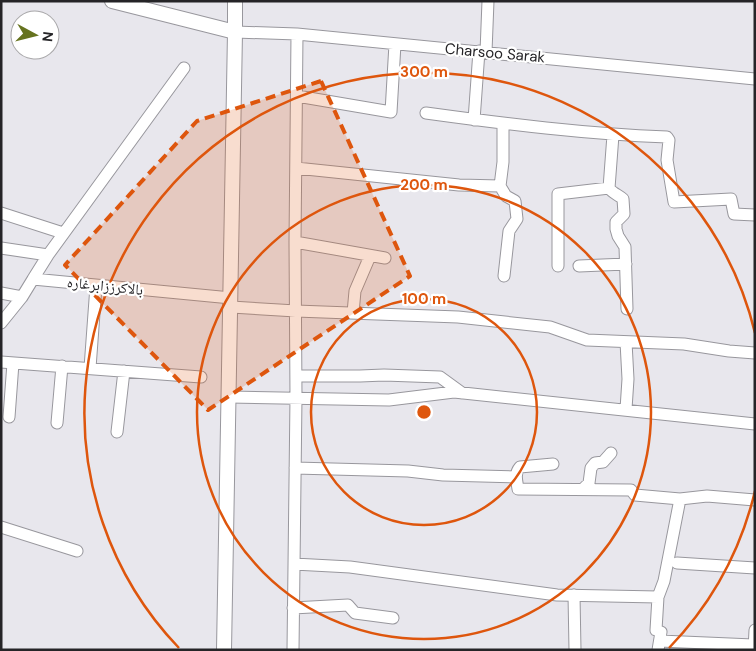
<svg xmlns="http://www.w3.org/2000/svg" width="756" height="651" font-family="'DM Sans','Noto Naskh Arabic',sans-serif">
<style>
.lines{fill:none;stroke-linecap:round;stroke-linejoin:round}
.minor-casing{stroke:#98979d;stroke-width:13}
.major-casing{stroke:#98979d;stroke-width:16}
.minor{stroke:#fff;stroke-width:11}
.major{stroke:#fff;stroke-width:14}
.marked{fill:#de560d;fill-opacity:0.2;stroke:#de560d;stroke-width:4;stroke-dasharray:10 6;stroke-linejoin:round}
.ring{fill:none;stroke:#de560d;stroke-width:2.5}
.labels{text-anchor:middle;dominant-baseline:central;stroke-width:4.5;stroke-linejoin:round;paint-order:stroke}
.street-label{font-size:15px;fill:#252427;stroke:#fff}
.centre{fill:#de560d;stroke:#fff;stroke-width:2.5}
.ring-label{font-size:15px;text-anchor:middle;font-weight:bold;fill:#de560d;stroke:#fff;stroke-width:4.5;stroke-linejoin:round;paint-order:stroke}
</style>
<rect width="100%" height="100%" fill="#e8e7ed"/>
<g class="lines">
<g class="minor-casing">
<path id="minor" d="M 235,32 L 297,34 L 755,79
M 486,52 L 488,1
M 297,96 L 391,112 L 395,44
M 426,113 C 506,124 586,134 667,137 L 669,140 L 667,160 L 674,202 L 731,199 L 734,214 L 755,215
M 474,120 L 479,51
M 503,123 L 503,162 L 500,186 L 506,196 L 515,201 L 517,219 L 509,231 L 504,276
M 613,135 L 609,188 C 612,193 619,195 623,199 L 624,214 L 616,222 L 616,229 L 618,236 L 625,247 L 627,309
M 296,168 L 459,185 L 500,186
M 1,213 L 63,233
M 295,242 L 385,258
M 1,248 L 48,255
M 558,266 L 558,194 L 609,188
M 579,266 L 626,264
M 33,279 L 48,255 L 184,68
M 1,293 L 22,297
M 231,307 L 296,311 L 458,317 L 550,327 L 587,340 L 684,344 L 729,351 L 755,353
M 353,313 L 355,291 L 370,256
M 1,323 L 22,297 L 33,279 L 231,298
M 626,342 L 628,379 L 626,409
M 1,362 L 201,377
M 90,368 L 96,286
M 296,376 L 360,376 L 384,375 L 440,377 L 462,393
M 229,397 L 389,400 L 454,392 L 755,424
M 9,417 L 13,363
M 57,423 L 62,366
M 117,432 L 124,371
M 553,464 L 520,467 C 514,474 517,481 518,489 L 631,490 L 635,495 L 680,499 L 707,496 L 755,500
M 295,468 L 408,471 L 443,475 L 516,477
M 583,489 L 589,483 L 591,468 L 595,463 L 603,462 L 611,453
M 1,527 L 77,551
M 677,563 L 755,568
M 294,564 L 350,567 L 557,595 L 658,597
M 574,595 L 575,650
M 293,608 L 348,605 L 355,613 L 393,618
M 660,641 L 753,645
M 293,650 L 296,397 L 295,242 L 297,34
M 658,650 L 661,632 L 656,630 L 658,597 L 664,581 L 680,499
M 754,650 L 755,630"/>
</g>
<g class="major-casing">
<path id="major" d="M 112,1 L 235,32 L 235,1
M 224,650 L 235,32"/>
</g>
<use href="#minor" class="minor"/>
<use href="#major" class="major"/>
</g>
<path class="marked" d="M 321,81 L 410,276 L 208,410 L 65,265 L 197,121 Z"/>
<g class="ring">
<circle cx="424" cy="412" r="113"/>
<circle cx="424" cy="412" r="227"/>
<path d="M755 491A340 340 0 0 1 669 648M179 648A340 340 0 1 1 755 333"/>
</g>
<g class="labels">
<g class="street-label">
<text transform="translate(495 53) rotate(5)">Charsoo Sarak</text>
<text transform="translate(105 286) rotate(6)">بالاکرززابرغاره</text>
</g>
</g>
<circle cx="424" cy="412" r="8" class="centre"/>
<g class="ring-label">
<text x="424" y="77">300 m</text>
<text x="424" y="190">200 m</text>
<text x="424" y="304">100 m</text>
</g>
<rect width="756" height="651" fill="none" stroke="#252427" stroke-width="5"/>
<g transform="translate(35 35) rotate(97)"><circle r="24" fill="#ffffff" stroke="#a8a7a9"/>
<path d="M0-4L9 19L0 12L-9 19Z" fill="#66731f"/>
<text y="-8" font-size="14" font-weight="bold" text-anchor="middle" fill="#252427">N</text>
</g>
</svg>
